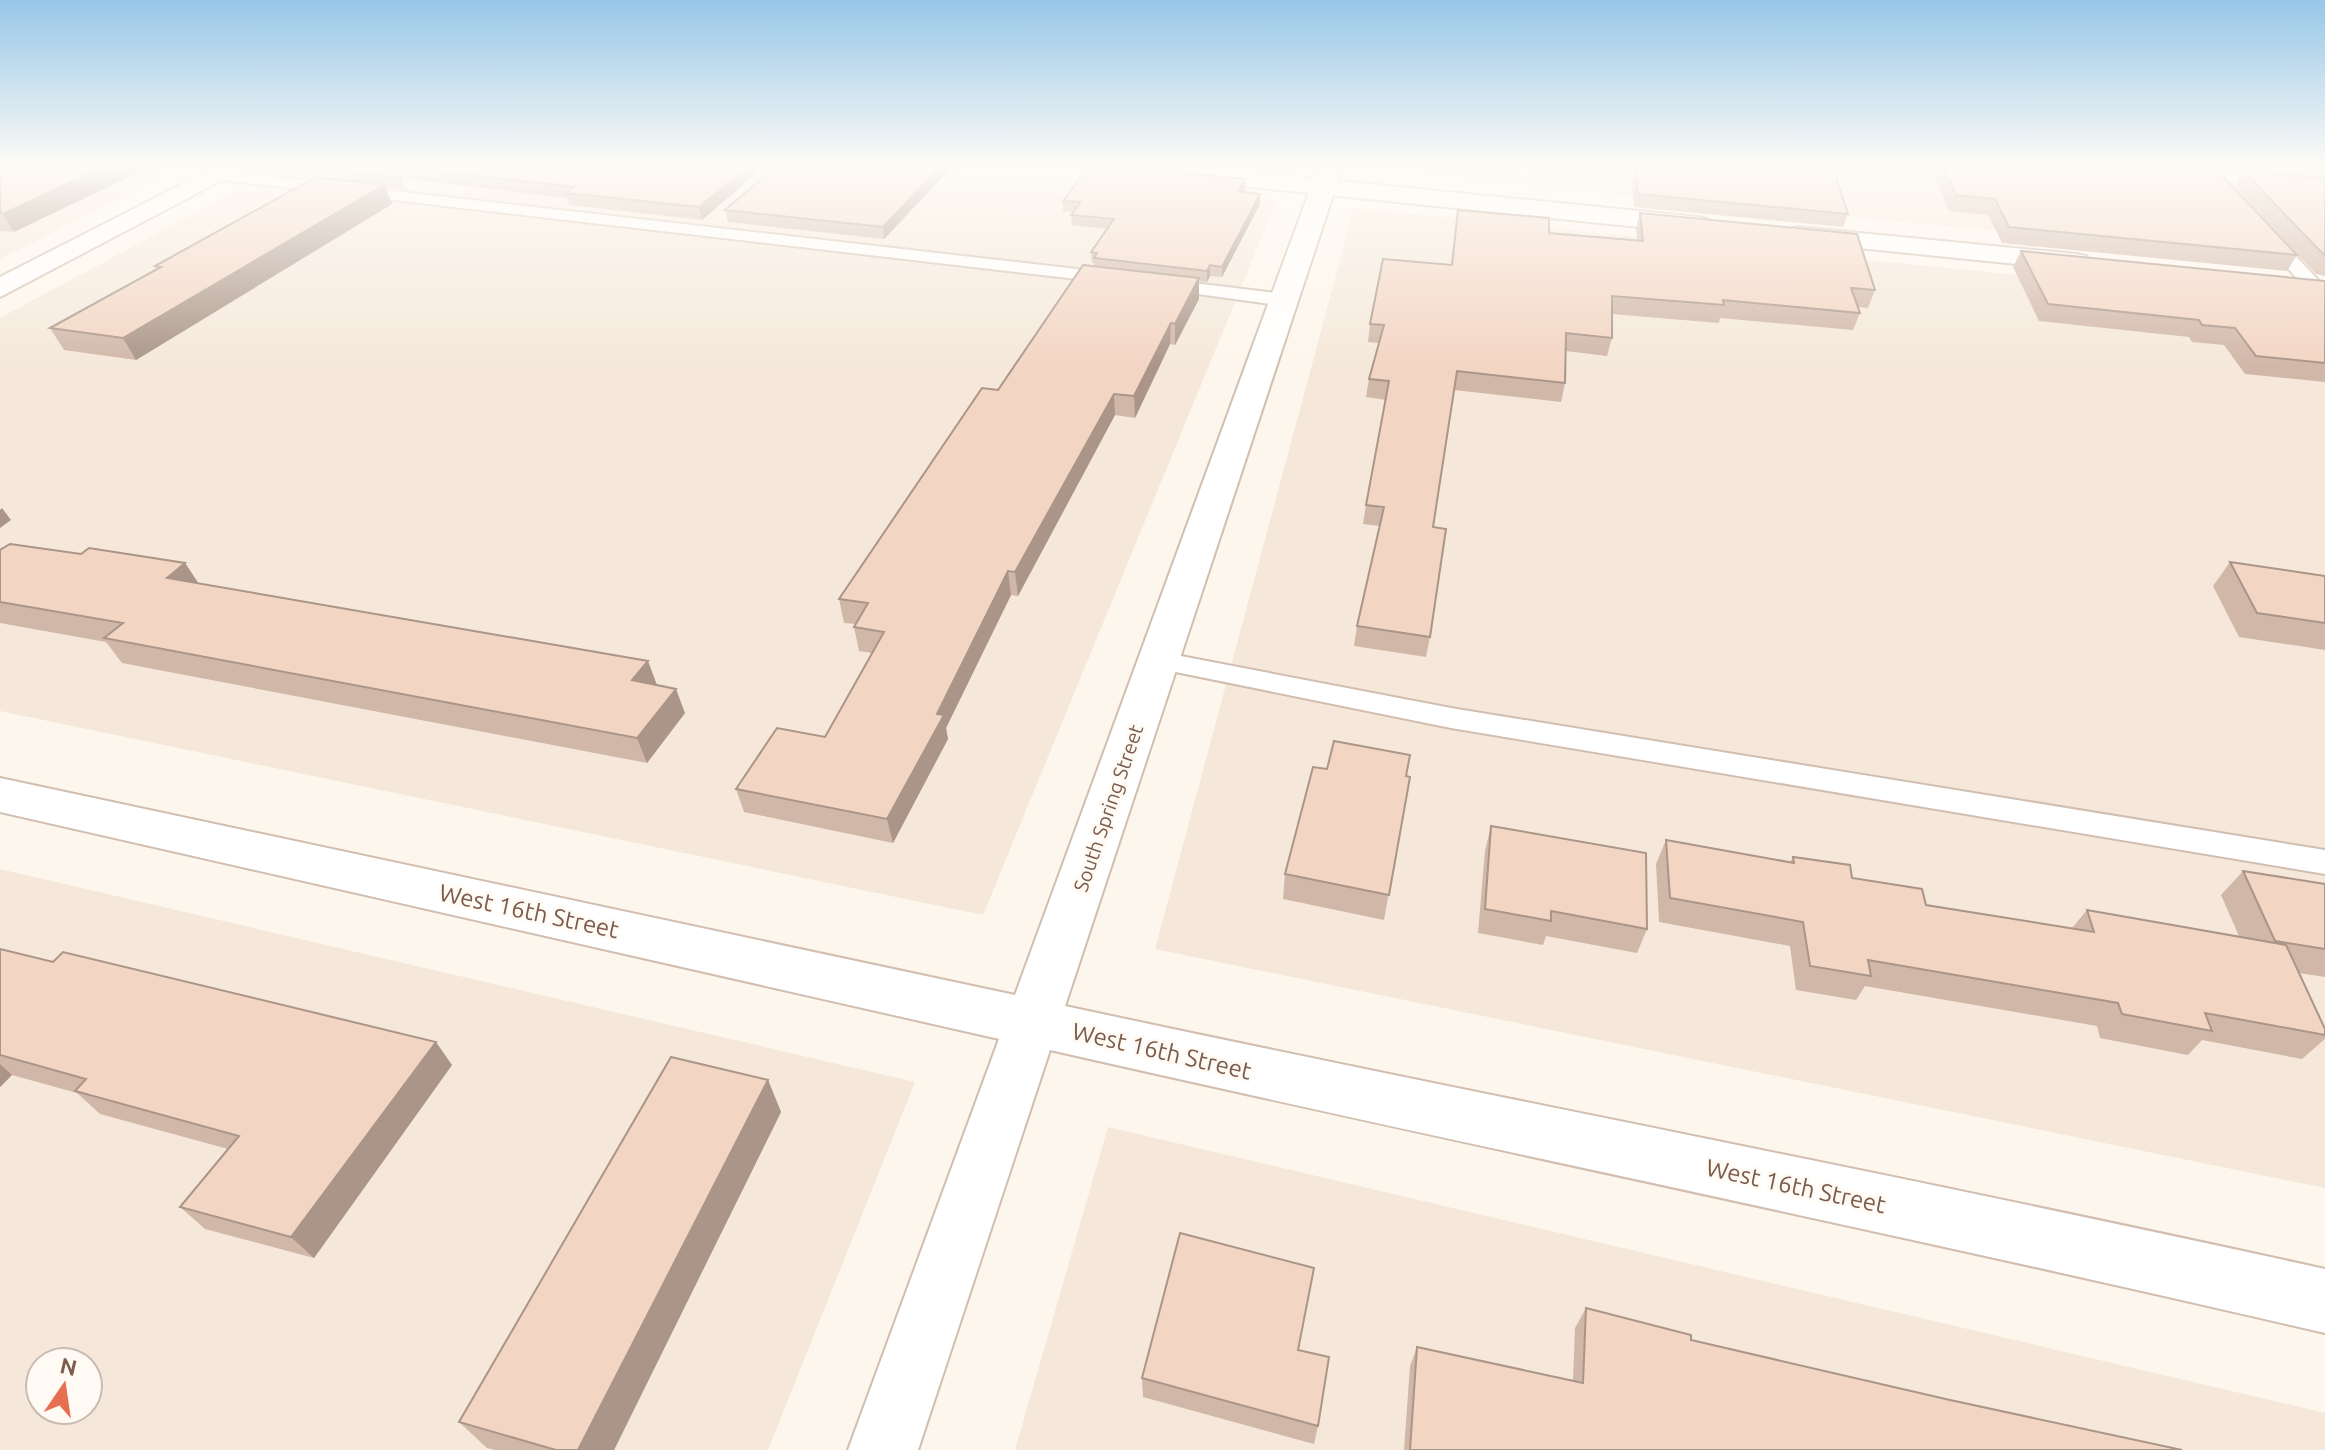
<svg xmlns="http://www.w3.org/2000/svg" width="2325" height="1450" font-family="Ubuntu,sans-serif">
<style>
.residential{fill:#f5e8da;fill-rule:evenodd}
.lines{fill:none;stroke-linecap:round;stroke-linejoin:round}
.service-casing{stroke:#d1beb0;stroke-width:4}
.minor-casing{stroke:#d1beb0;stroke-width:4}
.tertiary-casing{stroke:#d1beb0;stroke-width:4}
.service{fill:#fff;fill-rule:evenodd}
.minor{fill:#fff;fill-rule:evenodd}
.tertiary{fill:#fff;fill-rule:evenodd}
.wall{fill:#d1b7a8}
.shaded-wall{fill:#aa9588}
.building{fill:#f3d5c3;stroke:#aa9588;stroke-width:2}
.labels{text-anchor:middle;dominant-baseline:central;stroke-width:6;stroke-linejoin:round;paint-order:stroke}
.street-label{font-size:20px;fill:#7a5c4d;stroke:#fffaf3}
.near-street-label{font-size:24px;fill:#7a5c4d;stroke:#fffaf3}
</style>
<rect width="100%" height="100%" fill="#fdf6ec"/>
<path class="residential" d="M 0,165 L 188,165 L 0,259 Z
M 284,165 L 927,165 L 1277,200 L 983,915 L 0,711 L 0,318 Z
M 1369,165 L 2325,165 L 2325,262 L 1367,171 Z
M 1354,208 L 2325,306 L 2325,1188 L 1155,949 Z
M 0,869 L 915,1082 L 768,1450 L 0,1450 ZM 40,1362 L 88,1362 L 88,1410 L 40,1410 Z
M 1108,1127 L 2325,1413 L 2325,1450 L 1015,1450 Z"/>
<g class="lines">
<g class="service-casing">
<path id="service" d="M 2186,170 L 2325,182 L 2325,192 L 2180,178 L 2178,175 Z
M 218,171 L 1112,273 L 1121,278 L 1112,283 L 212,179 L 212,173 Z
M 2268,232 L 2274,233 L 2320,282 L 2320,290 L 2308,290 L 2262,241 L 2259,237 Z
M 1161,279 L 1285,294 L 1294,300 L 1285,306 L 1155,288 L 1152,284 Z
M 1160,652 L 1451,708 L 2325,850 L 2325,874 L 1451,728 L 1151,667 L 1147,661 L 1151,655 Z"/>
</g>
<g class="minor-casing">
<path id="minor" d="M 1092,165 L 1180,165 L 1698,217 L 1707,219 L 1711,225 L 1707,231 L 1698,233 L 1104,172 Z
M 1798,227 L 2076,254 L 2086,256 L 2090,262 L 2086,268 L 2076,270 L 1789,241 L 1785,235 L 1789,229 Z"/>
</g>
<g class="tertiary-casing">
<path id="tertiary" d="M 220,165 L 251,165 L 0,297 L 0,277 Z
M 1319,165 L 1343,165 L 1065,1006 C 1484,1096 1906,1176 2325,1269 L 2325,1333 C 1901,1234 1475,1147 1050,1050 L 918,1450 L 848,1450 L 999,1039 L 0,812 L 0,778 L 1015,995 Z"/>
</g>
<use href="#service" class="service"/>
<use href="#minor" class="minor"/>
<use href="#tertiary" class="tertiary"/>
</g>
<path class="wall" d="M 0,165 L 14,232 L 0,231 Z
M 353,165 L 766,165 L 702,220 L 569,205 L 567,198 L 400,178 L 405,190 L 385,187 L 392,204 L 136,360 L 64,350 L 50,328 L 157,270 L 155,266 L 347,180 L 343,171 Z
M 954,165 L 884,239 L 728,222 L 725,210 Z
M 1214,165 L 1258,165 L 1255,169 Z
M 1631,165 L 1832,165 L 1848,214 L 1843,227 L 1634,207 Z
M 1930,165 L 2207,165 L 2202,167 L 2297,255 L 2287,271 L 2002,243 L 1988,215 L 1949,211 Z
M 2211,165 L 2325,165 L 2325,276 L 2316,274 L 2235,187 L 2243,172 L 2218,170 Z
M 1245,189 L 1244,192 L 1260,194 L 1260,204 L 1222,277 L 1210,276 L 1207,282 L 1199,281 L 1199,299 L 1175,345 L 1170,344 L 1135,418 L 1115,415 L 1018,596 L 1011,595 L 946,728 L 948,739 L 893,843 L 744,812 L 736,789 L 825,737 L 872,653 L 859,651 L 854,627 L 856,624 L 844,623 L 839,599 L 1094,266 L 1094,263 L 1092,263 L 1091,252 L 1107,229 L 1072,225 L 1071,215 L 1073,212 L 1063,211 L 1063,201 Z
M 1458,210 L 1549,233 L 1637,240 L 1636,229 L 1640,213 L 1875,290 L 1868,308 L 1858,307 L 1860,313 L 1853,330 L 1720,318 L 1719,323 L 1612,314 L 1612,338 L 1607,356 L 1566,351 L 1565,383 L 1561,402 L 1454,390 L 1433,527 L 1430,637 L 1426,657 L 1354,646 L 1357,626 L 1380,526 L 1363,524 L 1366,505 L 1386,400 L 1366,397 L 1369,379 L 1379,343 L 1368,342 L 1370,324 L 1451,265 Z
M 2021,251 L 2325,281 L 2325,382 L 2245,374 L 2224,345 L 2192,342 L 2189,337 L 2039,321 L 2013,267 Z
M 0,550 L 81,554 L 185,563 L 198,583 L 657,685 L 685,713 L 647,763 L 122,663 L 106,642 L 0,623 Z
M 2230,562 L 2325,576 L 2325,650 L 2239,637 L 2213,586 Z
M 1327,769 L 1410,777 L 1384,920 L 1283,899 L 1285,874 Z
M 1491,826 L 1647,929 L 1637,953 L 1546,936 L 1543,945 L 1478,933 L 1485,851 Z
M 1666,840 L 1790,862 L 1793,857 L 1926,905 L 2072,928 L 2087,910 L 2239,936 L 2221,895 L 2243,871 L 2325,884 L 2325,977 L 2299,973 L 2325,1029 L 2325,1039 L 2302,1059 L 2202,1040 L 2188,1055 L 2100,1038 L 2097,1026 L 1865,986 L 1856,1000 L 1796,990 L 1790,946 L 1659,922 L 1656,864 Z
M 0,949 L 452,1065 L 314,1258 L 205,1229 L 180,1207 L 228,1149 L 100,1114 L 77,1093 L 12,1075 L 0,1087 Z
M 768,1080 L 781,1112 L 614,1450 L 495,1450 L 487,1448 L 459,1422 Z
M 1586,1308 L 1691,1340 L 1950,1400 L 2182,1450 L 1404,1450 L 1410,1366 L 1417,1347 L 1573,1380 L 1575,1328 Z
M 1298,1350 L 1318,1426 L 1314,1444 L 1143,1397 L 1142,1378 Z"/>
<path class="shaded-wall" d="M 107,165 L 154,165 L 14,232 L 3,214 Z
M 750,165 L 766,165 L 702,220 L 699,207 Z
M 942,165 L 954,165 L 884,239 L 883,227 Z
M 1245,179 L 1245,189 L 1238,202 L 1239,191 Z
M 384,185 L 392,204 L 136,360 L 123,338 Z
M 1260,194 L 1260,204 L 1222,277 L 1222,267 Z
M 1210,265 L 1210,276 L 1207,282 L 1207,271 Z
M 1199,278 L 1199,299 L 1175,345 L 1175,324 Z
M 1171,323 L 1170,344 L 1135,418 L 1134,396 Z
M 1114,394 L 1115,415 L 1018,596 L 1015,572 Z
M 2,508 L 11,520 L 0,528 L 0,510 Z
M 185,563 L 201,587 L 167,578 Z
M 1008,571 L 1011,595 L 946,728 L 948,739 L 893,843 L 887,819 L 937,714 Z
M 648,661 L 657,685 L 632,680 Z
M 676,689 L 685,713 L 647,763 L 637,738 Z
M 436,1042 L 452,1065 L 314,1258 L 291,1237 Z
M 0,1064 L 12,1075 L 0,1087 Z
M 768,1080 L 781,1112 L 614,1450 L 578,1450 Z"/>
<path class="building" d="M 0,165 L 107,165 L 3,214 L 0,213 Z
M 353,165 L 750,165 L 699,207 L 566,193 L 574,187 L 393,166 L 400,178 L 343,171 Z
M 778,165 L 942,165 L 883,227 L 725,210 Z
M 1090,165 L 1106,165 L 1245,179 L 1239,191 L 1260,194 L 1222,267 L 1210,265 L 1207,271 L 1094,258 L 1097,253 L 1091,252 L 1114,219 L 1071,215 L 1081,202 L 1063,201 Z
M 1635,165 L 1832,165 L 1848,214 L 1638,194 Z
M 1943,165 L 2176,165 L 2215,168 L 2297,255 L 2009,227 L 1995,199 L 1956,195 Z
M 2243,171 L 2325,179 L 2325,256 Z
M 316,177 L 384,185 L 123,338 L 50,328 L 161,267 L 155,266 Z
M 1458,210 L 1549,218 L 1549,233 L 1643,241 L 1640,213 L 1857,234 L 1875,290 L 1851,288 L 1860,313 L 1723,300 L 1724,305 L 1612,296 L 1612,338 L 1566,333 L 1565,383 L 1457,371 L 1433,527 L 1446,529 L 1430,637 L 1357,626 L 1384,507 L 1366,505 L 1389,381 L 1369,379 L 1384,325 L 1370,324 L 1383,259 L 1452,265 Z
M 2021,251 L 2325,281 L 2325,363 L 2256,356 L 2235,328 L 2202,325 L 2199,320 L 2048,304 Z
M 1083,265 L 1199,278 L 1175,324 L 1171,323 L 1134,396 L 1114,394 L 1015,572 L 1008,571 L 937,714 L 944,715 L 887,819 L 736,789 L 777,728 L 825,737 L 884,632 L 854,627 L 868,603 L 839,599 L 982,388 L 998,390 Z
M 10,544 L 81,554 L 89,548 L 185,563 L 167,578 L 648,661 L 632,680 L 676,689 L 637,738 L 104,638 L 123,623 L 0,602 L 0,550 Z
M 2230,562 L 2325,576 L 2325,623 L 2257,613 Z
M 1334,741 L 1410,755 L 1406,776 L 1410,777 L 1389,895 L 1285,874 L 1313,767 L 1327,769 Z
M 1491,826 L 1646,853 L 1647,929 L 1551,911 L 1551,921 L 1485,909 Z
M 1666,840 L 1794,863 L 1793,857 L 1850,865 L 1852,878 L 1922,889 L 1926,905 L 2094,932 L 2087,910 L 2286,945 L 2325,1029 L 2325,1035 L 2205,1013 L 2212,1031 L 2122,1014 L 2118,1003 L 1868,960 L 1871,976 L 1810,966 L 1803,922 L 1670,898 Z
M 2243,871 L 2325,884 L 2325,949 L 2275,941 Z
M 0,949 L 53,962 L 63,952 L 436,1042 L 291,1237 L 180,1207 L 239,1136 L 75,1091 L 86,1079 L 0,1055 Z
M 671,1057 L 768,1080 L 578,1450 L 556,1450 L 459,1422 Z
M 1180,1233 L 1314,1268 L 1298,1350 L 1329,1357 L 1318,1426 L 1142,1378 Z
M 1586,1308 L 1691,1335 L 1691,1340 L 1950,1400 L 2182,1450 L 1410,1450 L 1417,1347 L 1583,1383 Z"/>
<linearGradient id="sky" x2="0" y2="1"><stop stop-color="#97c7e8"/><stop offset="0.45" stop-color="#fefbf6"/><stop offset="1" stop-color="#fefbf6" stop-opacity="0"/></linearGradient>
<rect width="2325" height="368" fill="url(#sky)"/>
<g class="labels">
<g class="street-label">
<text transform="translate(1108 808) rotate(-71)">South Spring Street</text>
</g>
<g class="near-street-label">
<text transform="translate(529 911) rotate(12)">West 16th Street</text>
<text transform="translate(1162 1051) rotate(13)">West 16th Street</text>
<text transform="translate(1796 1186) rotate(12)">West 16th Street</text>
</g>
</g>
<g transform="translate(64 1386) rotate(13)"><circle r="38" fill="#fffaf3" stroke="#cabbb1" stroke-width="2"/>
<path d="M0-6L14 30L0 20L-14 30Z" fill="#e76f51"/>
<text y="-12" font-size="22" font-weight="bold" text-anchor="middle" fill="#7a5c4d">N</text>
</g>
</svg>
